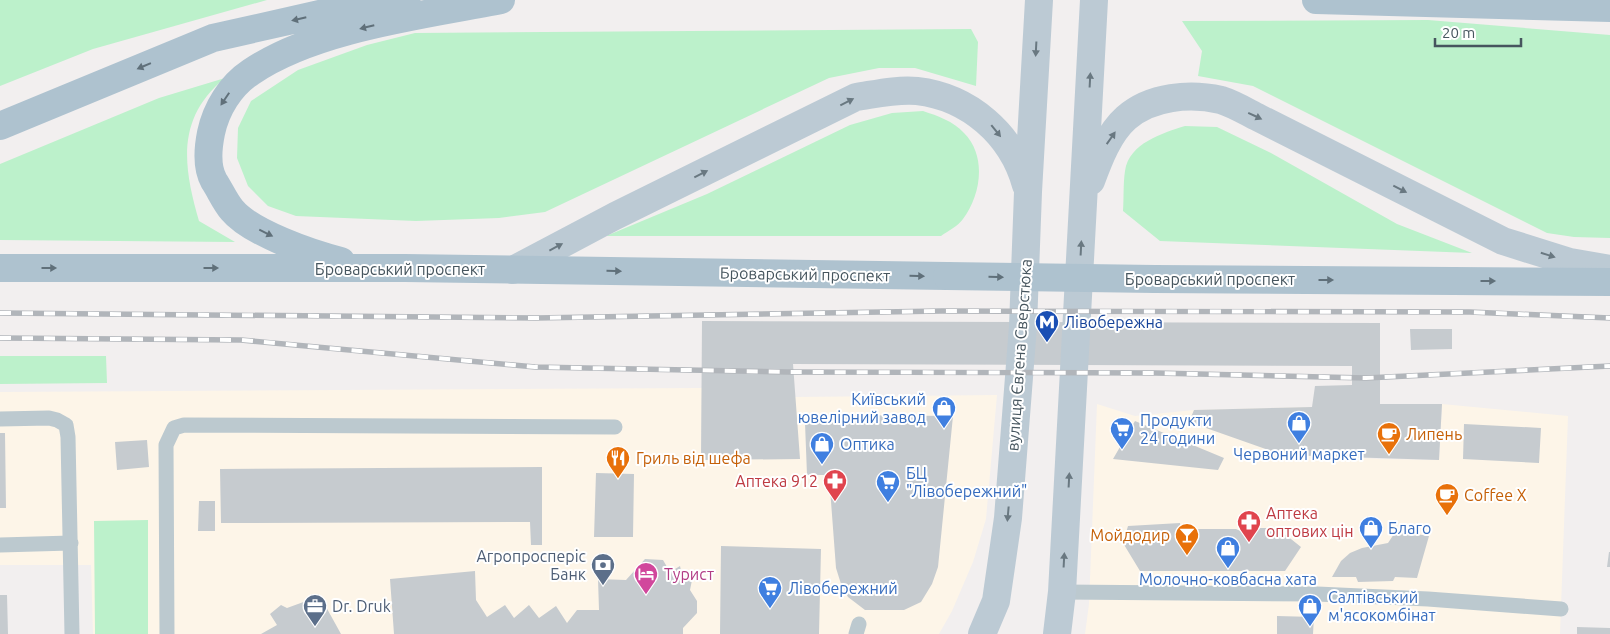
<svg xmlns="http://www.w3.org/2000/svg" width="1610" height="634" font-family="Ubuntu,sans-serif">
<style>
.commercial{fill:#fdf5e8}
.green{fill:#bcf1cb}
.building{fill:#c6cbcf}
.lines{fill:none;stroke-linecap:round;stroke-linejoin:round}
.lane{stroke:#bcc9cf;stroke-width:15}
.secondary{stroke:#bccad4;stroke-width:28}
.primary{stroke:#aec2cf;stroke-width:28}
.rail-casing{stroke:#b1b5ba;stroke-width:5.5}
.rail{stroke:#fff;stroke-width:4;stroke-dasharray:11;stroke-linecap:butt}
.primary-bridge{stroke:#aec2cf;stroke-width:28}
.oneway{fill:#60707a}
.oneway2{fill:#697881}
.labels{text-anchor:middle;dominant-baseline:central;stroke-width:4;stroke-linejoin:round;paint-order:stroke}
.street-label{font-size:16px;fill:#46555e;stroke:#fff}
.transit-label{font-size:16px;fill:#164399;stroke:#fff;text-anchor:start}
.shop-label{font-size:16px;fill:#366cbe;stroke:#fff;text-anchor:start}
.food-label{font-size:16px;fill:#c56008;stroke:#fff;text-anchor:start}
.health-label{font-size:16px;fill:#be3a42;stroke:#fff;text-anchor:end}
.service-label{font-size:16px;fill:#4e5e75;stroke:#fff;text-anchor:end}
.hotel-label{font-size:16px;fill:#b23c85;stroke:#fff;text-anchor:start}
</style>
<rect width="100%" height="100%" fill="#f2efef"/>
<path class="commercial" d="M 702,388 L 701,459 L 795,397 L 997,395 L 986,519 L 973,562 L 952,611 L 939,634 L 93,634 L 91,565 L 0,565 L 0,392 Z
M 1097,404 L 1135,416 L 1194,410 L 1312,407 L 1306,455 L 1381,459 L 1439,460 L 1442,404 L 1568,416 L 1560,634 L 1085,634 L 1089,604 Z"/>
<path class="green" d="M 0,0 L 267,0 L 93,49 L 0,86 Z
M 1428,20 L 1610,35 L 1610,238 L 1574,237 L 1547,233 L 1253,86 L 1198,76 L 1202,51 L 1182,21 Z
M 971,29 L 978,42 L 976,86 L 915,68 L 879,68 L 829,78 L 545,212 L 499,218 L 416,221 L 296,216 L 268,206 L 248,186 L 237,158 L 238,128 L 251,101 L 298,70 L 367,45 L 415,33 Z
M 225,78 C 176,118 183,166 199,221 L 235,242 L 0,240 L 0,164 L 159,98 Z
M 923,111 C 938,116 953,121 964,133 C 987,156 981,195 963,219 C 958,226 948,231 941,236 L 606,236 L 707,194 L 850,125 L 892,113 Z
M 1185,126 L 1217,127 L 1271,153 L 1397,224 L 1472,253 L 1160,241 L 1123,211 C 1124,198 1123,184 1125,171 C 1129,143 1163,133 1185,126 Z
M 0,356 L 106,356 L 107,383 L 0,384 Z
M 148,520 L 148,634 L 95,634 L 94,521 Z"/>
<path class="building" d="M 702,321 L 1380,323 L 1380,404 L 1442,404 L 1439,460 L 1283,455 L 1189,422 L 1194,410 L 1312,407 L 1315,386 L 1352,385 L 1352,366 L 793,364 L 800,459 L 701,460 Z
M 1410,329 L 1452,329 L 1452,349 L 1411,350 Z
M 835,415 L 953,416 L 938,567 L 932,584 L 921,602 L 904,610 L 865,610 L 848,597 L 841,584 L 836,568 L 829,475 L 807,475 L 805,423 L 832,422 Z
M 1135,421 L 1224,458 L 1218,470 L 1113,459 Z
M 1464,424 L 1541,428 L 1539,463 L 1463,459 Z
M 0,433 L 5,433 L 6,508 L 0,508 Z
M 147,440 L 149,467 L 117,470 L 115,442 Z
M 542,467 L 542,545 L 531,545 L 530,522 L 221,523 L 220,469 Z
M 596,473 L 634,474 L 633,537 L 594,537 Z
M 199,501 L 215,501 L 215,531 L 198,531 Z
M 1180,523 L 1182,533 L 1199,529 L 1236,529 L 1252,536 L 1256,528 L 1269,528 L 1286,535 L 1301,547 L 1285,571 L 1140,571 L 1123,543 L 1128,526 Z
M 1396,531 L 1429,536 L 1417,578 L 1395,577 L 1393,581 L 1358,582 L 1356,577 L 1332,577 L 1341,561 L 1350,553 L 1362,548 L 1388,543 Z
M 721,546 L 821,549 L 819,634 L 720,634 Z
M 1609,552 L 1610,552 L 1610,567 L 1607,567 Z
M 645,559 L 663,560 L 670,572 L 680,566 L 682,575 L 692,580 L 690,590 L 697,601 L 697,613 L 683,628 L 683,634 L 394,634 L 390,579 L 475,571 L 476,600 L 487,617 L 505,605 L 514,618 L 529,605 L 539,618 L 556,606 L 567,623 L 577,610 L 599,610 L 598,579 L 626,580 Z
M 0,595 L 7,595 L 8,634 L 0,634 Z
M 320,596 L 341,634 L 261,634 L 277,625 L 270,614 L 281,605 L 287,608 Z
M 1277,616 L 1314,617 L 1313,634 L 1277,634 Z
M 1577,627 L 1610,628 L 1610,634 L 1577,634 Z"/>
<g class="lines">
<path class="lane" d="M 0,419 L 49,418 L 57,420 L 66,425 L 68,437 L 72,634
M 0,545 L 71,543
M 1062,592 L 1317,594 L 1428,599 L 1561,609
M 167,634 L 166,445 L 174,428 L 184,425 L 615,427
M 856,634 L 859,624"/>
<path class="secondary" d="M 1091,181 C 1099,159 1109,133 1126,118 C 1151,96 1190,93 1221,100 C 1234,104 1247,112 1259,118 L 1503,241 L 1570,262 L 1610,269
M 513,270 L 615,216 L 856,97 C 876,94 897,89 917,91 C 969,97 1012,134 1026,185
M 982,634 L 996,601 L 1008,518 L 1023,326 L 1028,192 L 1039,0
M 1057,634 L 1062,592 L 1094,0"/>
<path class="primary" d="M 1316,0 L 1610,8
M 0,126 L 213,38 L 346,8 L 407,4
M 341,261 C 312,254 251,233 232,210 C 225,202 220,190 214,181 C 206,167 208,148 211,133 C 216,109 230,86 251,72 C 315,28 425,15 501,0
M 0,268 L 405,268 L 947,276
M 1155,279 L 1610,282"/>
<g class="rail-casing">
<path id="rail" d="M 0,313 L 536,318 L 942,311 L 1470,312 L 1610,318
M 0,338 L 241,340 L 535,367 L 788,372 L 1156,373 L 1366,378 L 1610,366"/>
</g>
<use href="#rail" class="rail"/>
<path class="primary-bridge" d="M 947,276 L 1155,279"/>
</g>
<defs><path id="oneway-solid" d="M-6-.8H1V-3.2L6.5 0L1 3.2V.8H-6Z" transform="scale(1.25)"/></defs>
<g class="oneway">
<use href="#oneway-solid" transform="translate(299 19) rotate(167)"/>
<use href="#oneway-solid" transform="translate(367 27) rotate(166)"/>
<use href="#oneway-solid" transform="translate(144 66) rotate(157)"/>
<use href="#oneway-solid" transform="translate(225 99) rotate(124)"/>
<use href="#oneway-solid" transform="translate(266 233) rotate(26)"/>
<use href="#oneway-solid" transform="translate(49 268)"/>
<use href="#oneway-solid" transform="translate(211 268)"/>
<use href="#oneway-solid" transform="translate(614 271) rotate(1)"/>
<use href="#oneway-solid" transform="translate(917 276) rotate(1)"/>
<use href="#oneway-solid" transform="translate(996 277) rotate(1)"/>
<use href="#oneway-solid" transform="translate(1326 280)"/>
<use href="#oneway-solid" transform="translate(1488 281)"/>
</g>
<g class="oneway2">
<use href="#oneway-solid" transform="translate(1036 49) rotate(93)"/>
<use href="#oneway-solid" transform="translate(1090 80) rotate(-87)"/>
<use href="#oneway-solid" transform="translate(847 102) rotate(-27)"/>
<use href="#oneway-solid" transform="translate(1255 116) rotate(25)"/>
<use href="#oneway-solid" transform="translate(996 131) rotate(51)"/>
<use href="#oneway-solid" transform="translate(1111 138) rotate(-55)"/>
<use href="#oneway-solid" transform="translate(701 174) rotate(-27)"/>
<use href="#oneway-solid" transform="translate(1400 189) rotate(27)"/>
<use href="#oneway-solid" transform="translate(556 247) rotate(-28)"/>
<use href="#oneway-solid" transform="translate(1081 248) rotate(-87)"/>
<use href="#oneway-solid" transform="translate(1548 255) rotate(17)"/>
<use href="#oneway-solid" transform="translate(1069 480) rotate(-87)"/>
<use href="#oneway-solid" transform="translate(1008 514) rotate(95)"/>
<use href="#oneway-solid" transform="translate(1064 560) rotate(-87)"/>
</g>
<defs>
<g id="metro-pin" transform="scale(1.25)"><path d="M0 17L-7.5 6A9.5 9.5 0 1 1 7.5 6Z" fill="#1a4fb4" stroke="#fff"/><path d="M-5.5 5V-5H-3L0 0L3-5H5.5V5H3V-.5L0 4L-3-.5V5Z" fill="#fff"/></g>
<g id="shop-pin" transform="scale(1.25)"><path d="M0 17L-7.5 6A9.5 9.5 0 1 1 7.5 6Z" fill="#3f7fe0" stroke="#fff"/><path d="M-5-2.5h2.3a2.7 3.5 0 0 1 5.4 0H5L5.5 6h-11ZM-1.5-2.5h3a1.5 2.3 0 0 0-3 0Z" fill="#fff"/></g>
<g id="supermarket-pin" transform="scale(1.25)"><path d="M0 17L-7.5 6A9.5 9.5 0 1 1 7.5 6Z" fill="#3f7fe0" stroke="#fff"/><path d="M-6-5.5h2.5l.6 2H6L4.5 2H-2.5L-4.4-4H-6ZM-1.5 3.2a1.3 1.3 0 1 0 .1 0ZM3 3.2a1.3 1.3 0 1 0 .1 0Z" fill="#fff"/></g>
<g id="cafe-pin" transform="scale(1.25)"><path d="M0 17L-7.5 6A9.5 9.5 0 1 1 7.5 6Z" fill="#e8710a" stroke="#fff"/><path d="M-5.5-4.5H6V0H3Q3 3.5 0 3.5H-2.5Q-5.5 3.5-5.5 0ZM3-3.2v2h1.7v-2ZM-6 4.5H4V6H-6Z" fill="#fff"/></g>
<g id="restaurant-pin" transform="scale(1.25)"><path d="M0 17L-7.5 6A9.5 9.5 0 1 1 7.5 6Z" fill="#e8710a" stroke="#fff"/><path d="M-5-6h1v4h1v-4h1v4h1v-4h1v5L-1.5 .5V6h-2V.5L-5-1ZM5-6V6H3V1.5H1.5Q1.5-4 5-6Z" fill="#fff"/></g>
<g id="pharmacy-pin" transform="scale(1.25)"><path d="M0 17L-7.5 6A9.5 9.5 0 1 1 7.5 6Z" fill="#e0444e" stroke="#fff"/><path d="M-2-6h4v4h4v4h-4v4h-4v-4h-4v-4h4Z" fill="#fff"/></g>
<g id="bar-pin" transform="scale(1.25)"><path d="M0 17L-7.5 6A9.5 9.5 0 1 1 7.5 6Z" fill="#e8710a" stroke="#fff"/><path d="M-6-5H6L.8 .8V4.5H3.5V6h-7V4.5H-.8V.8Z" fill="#fff"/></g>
<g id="bank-pin" transform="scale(1.25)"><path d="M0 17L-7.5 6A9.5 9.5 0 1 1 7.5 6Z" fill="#5c6f8a" stroke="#fff"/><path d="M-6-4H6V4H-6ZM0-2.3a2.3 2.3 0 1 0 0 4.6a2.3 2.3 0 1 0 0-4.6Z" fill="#fff"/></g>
<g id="hotel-pin" transform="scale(1.25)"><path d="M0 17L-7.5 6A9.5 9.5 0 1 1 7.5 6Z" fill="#d1479c" stroke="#fff"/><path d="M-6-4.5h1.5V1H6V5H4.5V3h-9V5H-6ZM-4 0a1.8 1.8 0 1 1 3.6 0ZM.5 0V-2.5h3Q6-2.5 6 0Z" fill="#fff"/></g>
<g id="office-pin" transform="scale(1.25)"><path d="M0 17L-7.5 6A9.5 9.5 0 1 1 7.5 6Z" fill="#5c6f8a" stroke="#fff"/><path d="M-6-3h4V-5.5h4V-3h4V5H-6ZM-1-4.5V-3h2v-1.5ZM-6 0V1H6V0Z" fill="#fff"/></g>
</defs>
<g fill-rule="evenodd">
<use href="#metro-pin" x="1047" y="322"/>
<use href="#shop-pin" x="944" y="408"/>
<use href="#shop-pin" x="1299" y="423"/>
<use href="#supermarket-pin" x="1122" y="429"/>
<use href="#cafe-pin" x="1389" y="434"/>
<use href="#shop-pin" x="822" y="444"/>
<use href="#restaurant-pin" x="618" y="458"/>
<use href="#pharmacy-pin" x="835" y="481"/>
<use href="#supermarket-pin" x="888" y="482"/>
<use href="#cafe-pin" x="1447" y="495"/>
<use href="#pharmacy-pin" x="1249" y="522"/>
<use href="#shop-pin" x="1371" y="528"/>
<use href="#bar-pin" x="1187" y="535"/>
<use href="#shop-pin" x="1228" y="548"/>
<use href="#bank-pin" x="603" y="565"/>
<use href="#hotel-pin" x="646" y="574"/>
<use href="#supermarket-pin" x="770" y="588"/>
<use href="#office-pin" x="315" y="606"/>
<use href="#shop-pin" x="1310" y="606"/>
</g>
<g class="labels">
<g class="street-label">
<text x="400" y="269">Броварський проспект</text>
<text transform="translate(805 274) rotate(1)">Броварський проспект</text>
<text x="1210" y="279">Броварський проспект</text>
<text transform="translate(1019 355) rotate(-86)">вулиця Євгена Сверстюка</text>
</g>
<g class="transit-label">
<text x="1064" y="322">Лівобережна</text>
</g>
<g class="shop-label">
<text x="926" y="399" text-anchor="end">Київський<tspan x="926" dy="18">ювелірний завод</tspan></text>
<text x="1140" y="420">Продукти<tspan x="1140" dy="18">24 години</tspan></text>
<text x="840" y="444">Оптика</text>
<text x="1299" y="454" text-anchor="middle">Червоний маркет</text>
<text x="906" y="473">БЦ<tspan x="906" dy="18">"Лівобережний"</tspan></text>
<text x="1388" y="528">Благо</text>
<text x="1228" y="579" text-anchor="middle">Молочно-ковбасна хата</text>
<text x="788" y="588">Лівобережний</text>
<text x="1328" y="597">Салтівський<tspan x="1328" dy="18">м'ясокомбінат</tspan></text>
</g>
<g class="food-label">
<text x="1406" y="434">Липень</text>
<text x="636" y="458">Гриль від шефа</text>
<text x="1464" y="495">Coffee X</text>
<text x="1170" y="535" text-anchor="end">Мойдодир</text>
</g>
<g class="health-label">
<text x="818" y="481">Аптека 912</text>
<text x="1266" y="513" text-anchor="start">Аптека<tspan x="1266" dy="18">оптових цін</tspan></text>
</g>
<g class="service-label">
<text x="586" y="556">Агропросперіс<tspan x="586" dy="18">Банк</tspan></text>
<text x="332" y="606" text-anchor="start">Dr. Druk</text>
</g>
<g class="hotel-label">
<text x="664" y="574">Турист</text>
</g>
</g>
<path d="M1435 38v8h86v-8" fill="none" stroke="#46555e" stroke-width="2.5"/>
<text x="1442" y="38" font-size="15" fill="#46555e" stroke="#ffffff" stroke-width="4" paint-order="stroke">20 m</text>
</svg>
